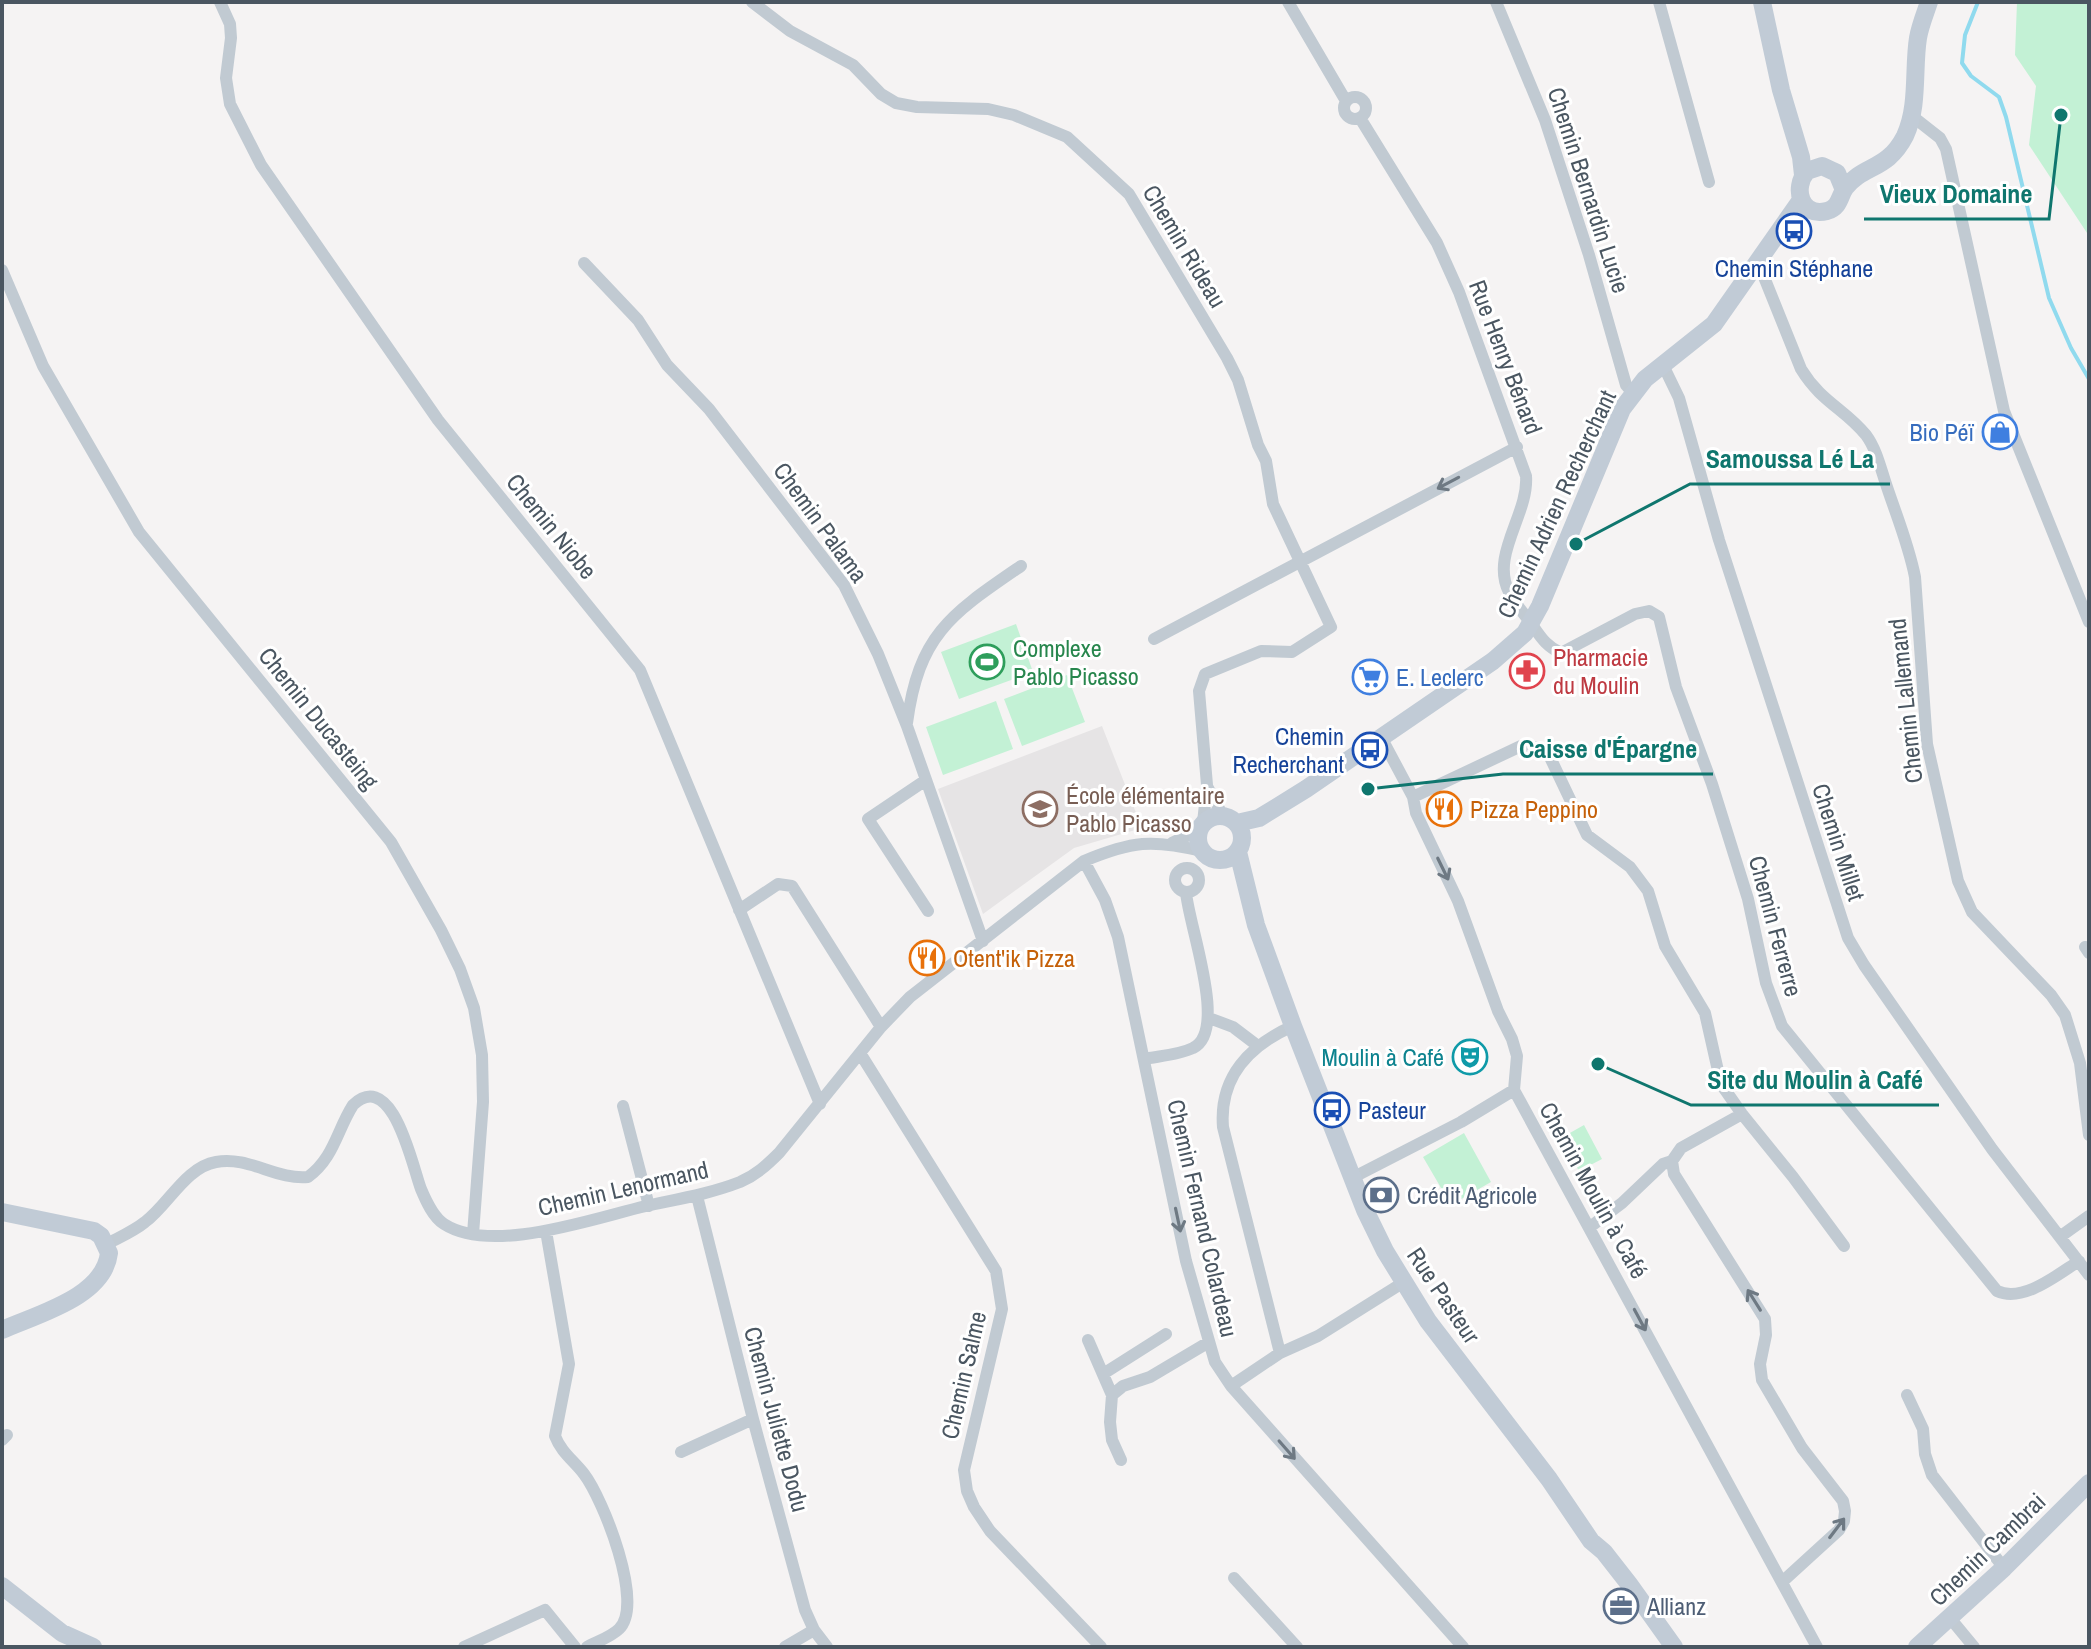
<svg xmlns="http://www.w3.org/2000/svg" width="2091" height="1649" font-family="'Archivo Narrow',sans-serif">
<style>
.education{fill:#e6e4e5}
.green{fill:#c3f1d5}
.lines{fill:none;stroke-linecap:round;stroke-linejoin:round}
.stream{stroke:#90daee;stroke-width:4}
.street{stroke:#c1cad2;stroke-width:12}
.secondary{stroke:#c1cbd6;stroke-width:18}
.oneway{stroke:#6e7983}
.labels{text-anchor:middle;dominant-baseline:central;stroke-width:6;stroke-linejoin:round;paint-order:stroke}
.street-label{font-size:24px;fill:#4a5661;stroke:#fff}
.transit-label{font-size:24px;fill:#164399;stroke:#fff}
.shop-label{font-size:24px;fill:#366cbe;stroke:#fff;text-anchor:end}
.leisure-label{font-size:24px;fill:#27864d;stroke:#fff;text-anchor:start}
.health-label{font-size:24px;fill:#be3a42;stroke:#fff;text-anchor:start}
.education-label{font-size:24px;fill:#785e54;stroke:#fff;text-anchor:start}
.food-label{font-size:24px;fill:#c56008;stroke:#fff;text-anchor:start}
.culture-label{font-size:24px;fill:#0d838f;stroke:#fff;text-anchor:end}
.service-label{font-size:24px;fill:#4e5e75;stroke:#fff;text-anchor:start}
.leader{fill:none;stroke:#0f766e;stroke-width:3}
.callout-dot{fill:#0f766e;stroke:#fff;stroke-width:3}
.callout-label{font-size:26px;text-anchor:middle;font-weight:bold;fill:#0f766e;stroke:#fff;stroke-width:6;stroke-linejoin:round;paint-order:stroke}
</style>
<rect width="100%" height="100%" fill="#f5f3f3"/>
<path class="education" d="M 1102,726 L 1142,828 L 1074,848 L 983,914 L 938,789 Z"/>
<path class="green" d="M 2017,2 L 2089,2 L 2089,236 L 2029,145 L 2036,86 L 2015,55 Z
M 1016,624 L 1033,672 L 959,699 L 941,652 Z
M 1067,675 L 1085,722 L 1022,746 L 1004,699 Z
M 996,701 L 1013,749 L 943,775 L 926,727 Z
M 1584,1125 L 1602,1159 L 1579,1171 L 1561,1138 Z
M 1464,1133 L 1491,1182 L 1451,1205 L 1423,1157 Z"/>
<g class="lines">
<path class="stream" d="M 1978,2 L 1965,35 L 1962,63 L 1971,76 L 1999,97 L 2006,117 L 2049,298 L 2071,348 L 2089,379"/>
<path class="street" d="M 220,2 L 230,24 L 231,38 L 226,78 L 230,104 L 261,165 L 438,420 L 640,670 L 820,1104
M 752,2 L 790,31 L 853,65 L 881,94 L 896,103 L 917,107 L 988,109 L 1014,115 L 1067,137 L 1129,194 L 1227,358 L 1238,380 L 1258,445 L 1266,461 L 1273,504 L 1331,627 L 1292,652 L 1261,651 L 1205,674 L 1199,691 L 1207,785 L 1203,823
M 1288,2 L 1346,101
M 1496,2 L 1545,120 L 1589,255 L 1626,385 L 1633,393
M 1659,2 L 1709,182
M1344 108a11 11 0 1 1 22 0a11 11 0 1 1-22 0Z
M 1912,116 L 1940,138 L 1946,149 L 2004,411 L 2089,622
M 1360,118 L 1437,243 L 1459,292 L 1526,476 C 1529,514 1490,555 1509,592 C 1513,601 1521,610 1527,618 C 1539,633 1543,645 1561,653 L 1635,614 L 1649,611 L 1659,617 L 1676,687 L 1712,784 L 1748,899 L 1766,983 L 1782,1026 L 1997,1291 C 2023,1303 2057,1275 2079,1261
M 1758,262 L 1801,369 C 1821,402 1845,409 1866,435 C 1877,450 1881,470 1887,487 C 1897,517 1909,546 1915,577 L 1927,744 L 1958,881 L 1972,912 L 2051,995 L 2065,1015 L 2080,1063 L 2089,1135
M 584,263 L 638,320 L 667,365 L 709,409 L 844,585 L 878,654 L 907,726 L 983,941
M 2,270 L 43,366 L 139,532 L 391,842 L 441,930 L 460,969 L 474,1008 L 482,1055 L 483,1102 L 473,1234
M 1663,365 L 1679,398 L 1719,540 L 1848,938 L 1864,965 L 1992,1149 L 2089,1275
M 1154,639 L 1517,447
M 907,723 C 919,634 951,614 1021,566
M 1381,737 L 1413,797 L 1416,813 L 1458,901 L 1498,1011 L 1512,1039 L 1517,1056 L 1514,1090 L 1817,1647
M 926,780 L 868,819 L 928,911
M 1208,788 L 1223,816
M 1413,797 L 1521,746 L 1540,748 L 1548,753 L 1587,835 L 1630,867 L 1648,891 L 1665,946 L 1705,1013 L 1721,1084 L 1742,1114 L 1793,1177 L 1844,1246
M 1172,843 L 1199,830
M 1084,861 L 1105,900 L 1118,937 L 1186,1261 L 1215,1362 L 1231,1386 L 1463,1647
M1175 880a12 12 0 1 1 24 0a12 12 0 1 1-24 0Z
M 739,910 L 778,884 L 792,886 L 881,1027
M 2085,947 L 2089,953
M 1209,1018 L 1233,1027 L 1258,1046
M 860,1053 L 996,1271 L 1002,1309 L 964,1470 L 967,1491 L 974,1507 L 990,1531 L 1101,1647
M 1144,1059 C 1159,1056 1179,1055 1193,1048 C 1229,1031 1188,924 1186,892
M 623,1106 L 649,1206
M 1672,1161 L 1674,1174 L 1765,1319 L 1766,1335 L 1760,1364 L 1762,1380 L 1802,1448 L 1843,1501 L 1845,1511 L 1844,1521 L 1839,1530 L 1782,1582
M 1352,1178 L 1461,1122 L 1514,1090
M 697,1196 L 753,1419 L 805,1610 L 814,1630 L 827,1647
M 1590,1227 L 1622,1203 L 1663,1164 L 1672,1161 L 1681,1148 L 1742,1114
M 546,1231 L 569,1364 L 555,1436 C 561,1452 574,1461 584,1474 C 603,1499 645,1604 619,1629 C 611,1637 596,1642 587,1647
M 2061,1236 L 2089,1216
M 107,1244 C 120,1237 134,1231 145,1222 C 168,1205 186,1167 216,1162 C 249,1156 276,1180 308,1177 C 334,1158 337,1130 353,1105 C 393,1067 413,1169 421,1189 C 426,1201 433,1217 444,1224 C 492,1255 594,1218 646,1206 C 678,1199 709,1194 740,1182 C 756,1175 767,1165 779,1153 L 881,1027 L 910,997 L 1084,861 C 1132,841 1152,839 1202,851
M 1088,1340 L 1112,1395 L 1110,1422 L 1112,1440 L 1121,1460
M 1280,1353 L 1223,1127 C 1219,1077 1250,1045 1293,1026
M 1103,1374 L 1166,1334
M 1231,1386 L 1280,1353 L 1318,1336 L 1404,1282
M 1112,1395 L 1123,1386 L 1150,1377 L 1209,1342
M 1907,1395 L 1923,1429 L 1925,1454 L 1932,1475 L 2004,1568
M 2,1440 L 7,1435
M 681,1452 L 753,1419
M 1234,1578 L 1297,1647
M 1950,1618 L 1974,1647
M 464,1647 L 545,1610 L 575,1647
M 785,1647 L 814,1630"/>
<path class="secondary" d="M 1762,2 L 1781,90 L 1801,157 L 1803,175
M 1844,190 L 1837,173 L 1822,166 L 1807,171 C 1792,188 1801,218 1827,211 C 1840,207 1839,197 1845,188 C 1864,164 1887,171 1905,136 C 1919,106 1913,69 1918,38 C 1920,26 1925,14 1929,2
M1198 838a22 22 0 1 1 44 0a22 22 0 1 1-44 0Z
M 1237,823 L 1259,818 L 1306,789 L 1493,661 L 1525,633 L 1540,606 L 1622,409 L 1645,379 L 1714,324 L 1801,200
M 1238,852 L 1256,925 L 1293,1026 L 1365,1210 L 1385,1251 L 1428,1321 L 1549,1479 L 1591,1541 L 1604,1552 L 1629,1584 L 1674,1647
M 2,1212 L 94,1231 L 101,1236 L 109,1253 C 104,1297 38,1314 2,1330
M 2,1586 L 62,1633 L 93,1647
M 1917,1647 L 2004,1568 L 2089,1483"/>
</g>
<defs><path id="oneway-shaft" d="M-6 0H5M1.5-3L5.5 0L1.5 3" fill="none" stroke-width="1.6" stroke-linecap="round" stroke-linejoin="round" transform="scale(2)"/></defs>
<g class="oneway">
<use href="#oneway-shaft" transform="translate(1448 483) rotate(152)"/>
<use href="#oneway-shaft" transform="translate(1443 869) rotate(64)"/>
<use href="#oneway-shaft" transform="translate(1178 1220) rotate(78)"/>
<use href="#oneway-shaft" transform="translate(1754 1300) rotate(-122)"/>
<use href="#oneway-shaft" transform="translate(1640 1320) rotate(62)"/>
<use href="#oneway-shaft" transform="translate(1287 1450) rotate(49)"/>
<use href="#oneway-shaft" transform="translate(1837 1528) rotate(-53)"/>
</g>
<defs>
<g id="bus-ring" transform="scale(1.8)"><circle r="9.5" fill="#fff" stroke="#1a4fb4" stroke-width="1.5"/><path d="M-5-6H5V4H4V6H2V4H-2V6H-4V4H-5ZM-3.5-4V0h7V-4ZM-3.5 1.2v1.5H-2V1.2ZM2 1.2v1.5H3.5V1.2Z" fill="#1a4fb4"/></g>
<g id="shop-ring" transform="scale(1.8)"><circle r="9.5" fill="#fff" stroke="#3f7fe0" stroke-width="1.5"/><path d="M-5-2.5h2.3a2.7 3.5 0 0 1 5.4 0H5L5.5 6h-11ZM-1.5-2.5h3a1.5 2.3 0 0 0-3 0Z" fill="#3f7fe0"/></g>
<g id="stadium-ring" transform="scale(1.8)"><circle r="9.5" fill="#fff" stroke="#2e9e5b" stroke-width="1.5"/><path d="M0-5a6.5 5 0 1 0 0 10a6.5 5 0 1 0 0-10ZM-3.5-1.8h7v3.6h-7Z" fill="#2e9e5b"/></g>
<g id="pharmacy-ring" transform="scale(1.8)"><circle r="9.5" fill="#fff" stroke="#e0444e" stroke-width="1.5"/><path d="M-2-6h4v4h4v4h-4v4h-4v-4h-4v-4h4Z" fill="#e0444e"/></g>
<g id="supermarket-ring" transform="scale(1.8)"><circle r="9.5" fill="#fff" stroke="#3f7fe0" stroke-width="1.5"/><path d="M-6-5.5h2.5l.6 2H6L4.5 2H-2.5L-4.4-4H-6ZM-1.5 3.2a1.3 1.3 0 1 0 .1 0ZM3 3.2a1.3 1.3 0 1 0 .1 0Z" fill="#3f7fe0"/></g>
<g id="school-ring" transform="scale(1.8)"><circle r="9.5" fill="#fff" stroke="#8d6e63" stroke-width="1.5"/><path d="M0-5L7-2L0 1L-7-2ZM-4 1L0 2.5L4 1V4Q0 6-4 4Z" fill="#8d6e63"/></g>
<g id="restaurant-ring" transform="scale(1.8)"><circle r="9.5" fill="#fff" stroke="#e8710a" stroke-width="1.5"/><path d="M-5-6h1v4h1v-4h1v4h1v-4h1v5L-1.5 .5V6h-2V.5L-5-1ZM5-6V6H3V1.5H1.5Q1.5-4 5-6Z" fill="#e8710a"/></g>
<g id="theatre-ring" transform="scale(1.8)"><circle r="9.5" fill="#fff" stroke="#0f9aa8" stroke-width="1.5"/><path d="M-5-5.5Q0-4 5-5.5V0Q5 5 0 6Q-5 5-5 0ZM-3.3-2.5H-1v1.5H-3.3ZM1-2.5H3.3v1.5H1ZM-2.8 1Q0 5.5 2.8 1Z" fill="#0f9aa8"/></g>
<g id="bank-ring" transform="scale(1.8)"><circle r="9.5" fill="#fff" stroke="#5c6f8a" stroke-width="1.5"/><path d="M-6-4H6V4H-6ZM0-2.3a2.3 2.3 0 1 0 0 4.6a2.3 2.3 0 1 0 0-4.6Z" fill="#5c6f8a"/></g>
<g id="office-ring" transform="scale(1.8)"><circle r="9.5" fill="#fff" stroke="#5c6f8a" stroke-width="1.5"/><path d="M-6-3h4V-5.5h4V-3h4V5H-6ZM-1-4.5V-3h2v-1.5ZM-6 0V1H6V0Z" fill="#5c6f8a"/></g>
</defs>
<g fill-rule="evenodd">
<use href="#bus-ring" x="1794" y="231"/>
<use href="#shop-ring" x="2000" y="432"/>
<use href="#stadium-ring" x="987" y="662"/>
<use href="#pharmacy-ring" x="1527" y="671"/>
<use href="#supermarket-ring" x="1370" y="677"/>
<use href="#bus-ring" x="1370" y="750"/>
<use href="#school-ring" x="1040" y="809"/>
<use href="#restaurant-ring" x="1444" y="809"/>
<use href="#restaurant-ring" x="927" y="958"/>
<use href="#theatre-ring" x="1470" y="1057"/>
<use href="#bus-ring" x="1332" y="1110"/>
<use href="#bank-ring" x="1381" y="1195"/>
<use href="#office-ring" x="1621" y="1606"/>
</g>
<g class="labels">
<g class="street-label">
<text transform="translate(1589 190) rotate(72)">Chemin Bernardin Lucie</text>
<text transform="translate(1185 246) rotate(59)">Chemin Rideau</text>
<text transform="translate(1506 357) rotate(69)">Rue Henry Bénard</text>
<text transform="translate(1556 504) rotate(-65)">Chemin Adrien Recherchant</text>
<text transform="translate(821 522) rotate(54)">Chemin Palama</text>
<text transform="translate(552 526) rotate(51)">Chemin Niobe</text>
<text transform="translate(1905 701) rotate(-96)">Chemin Lallemand</text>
<text transform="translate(319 718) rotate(51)">Chemin Ducasteing</text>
<text transform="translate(1839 842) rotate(72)">Chemin Millet</text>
<text transform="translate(1776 926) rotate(75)">Chemin Ferrerre</text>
<text transform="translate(623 1188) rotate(-13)">Chemin Lenormand</text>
<text transform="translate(1594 1190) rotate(61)">Chemin Moulin à Café</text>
<text transform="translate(1203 1218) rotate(77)">Chemin Fernand Colardeau</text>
<text transform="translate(1444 1295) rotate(56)">Rue Pasteur</text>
<text transform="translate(963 1375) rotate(-77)">Chemin Salme</text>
<text transform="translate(777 1419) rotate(75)">Chemin Juliette Dodu</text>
<text transform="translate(1987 1549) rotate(-44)">Chemin Cambrai</text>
</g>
<g class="transit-label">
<text x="1794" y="268">Chemin Stéphane</text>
<text x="1344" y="736" text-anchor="end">Chemin<tspan x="1344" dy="28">Recherchant</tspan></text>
<text x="1358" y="1110" text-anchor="start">Pasteur</text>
</g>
<g class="shop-label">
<text x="1974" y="432">Bio Péï</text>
<text x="1396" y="677" text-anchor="start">E. Leclerc</text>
</g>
<g class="leisure-label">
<text x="1013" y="648">Complexe<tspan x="1013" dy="28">Pablo Picasso</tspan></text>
</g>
<g class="health-label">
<text x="1553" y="657">Pharmacie<tspan x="1553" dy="28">du Moulin</tspan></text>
</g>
<g class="education-label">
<text x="1066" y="795">École élémentaire<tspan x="1066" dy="28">Pablo Picasso</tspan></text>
</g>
<g class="food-label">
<text x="1470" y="809">Pizza Peppino</text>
<text x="953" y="958">Otent'ik Pizza</text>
</g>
<g class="culture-label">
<text x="1444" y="1057">Moulin à Café</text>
</g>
<g class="service-label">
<text x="1407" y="1195">Crédit Agricole</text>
<text x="1647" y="1606">Allianz</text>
</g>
</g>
<path class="leader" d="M2061 115L2049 219H1864M1576 544L1690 484H1890M1368 789L1503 774H1713M1598 1064L1691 1105H1939"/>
<g class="callout-dot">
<circle cx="2061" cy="115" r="8"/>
<circle cx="1576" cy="544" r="8"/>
<circle cx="1368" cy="789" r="8"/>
<circle cx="1598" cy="1064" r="8"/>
</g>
<g class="callout-label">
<text x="1956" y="203">Vieux Domaine</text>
<text x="1790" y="468">Samoussa Lé La</text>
<text x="1608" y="758">Caisse d'Épargne</text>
<text x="1815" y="1089">Site du Moulin à Café</text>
</g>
<rect width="2091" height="1649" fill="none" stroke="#4a5661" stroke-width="8"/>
</svg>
